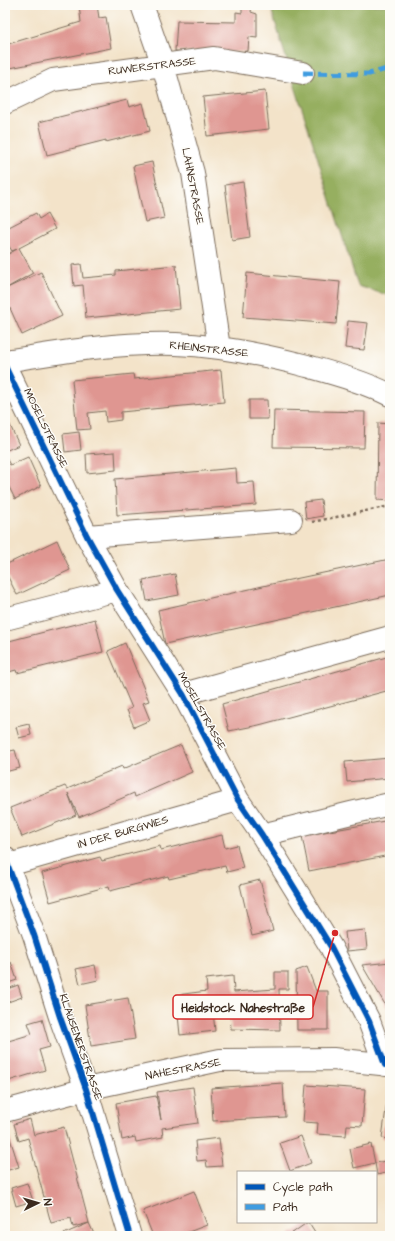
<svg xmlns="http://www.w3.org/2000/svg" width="395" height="1241" font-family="'Architects Daughter',sans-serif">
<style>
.forest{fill:#96af60;stroke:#686c3f}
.building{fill:#df9691}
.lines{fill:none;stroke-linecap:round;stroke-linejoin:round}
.minor-casing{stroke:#7b6b5a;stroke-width:24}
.path{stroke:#7b6b5a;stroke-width:2.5;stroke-dasharray:3 3;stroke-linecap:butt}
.minor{stroke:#fff;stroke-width:22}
.quiet{stroke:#3f9ce0;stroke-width:5;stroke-dasharray:10 5;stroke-linecap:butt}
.cycleway-casing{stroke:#fdfcf7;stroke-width:8}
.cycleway{stroke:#0057b8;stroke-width:6}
.labels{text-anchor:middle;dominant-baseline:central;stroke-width:3;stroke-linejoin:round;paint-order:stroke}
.street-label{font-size:11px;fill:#3b2a1e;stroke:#fdfcf7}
.leader{fill:none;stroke:#d62828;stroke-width:1.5}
.callout-dot{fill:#d62828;stroke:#fdfcf7;stroke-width:1.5}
.callout{fill:#fdfcf7;stroke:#d62828;stroke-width:1.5}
.callout-label{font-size:12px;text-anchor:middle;font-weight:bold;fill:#3b2a1e}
</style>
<rect width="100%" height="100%" fill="#fdfcf7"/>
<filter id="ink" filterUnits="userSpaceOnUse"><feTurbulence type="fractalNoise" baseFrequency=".025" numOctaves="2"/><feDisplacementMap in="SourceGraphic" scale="8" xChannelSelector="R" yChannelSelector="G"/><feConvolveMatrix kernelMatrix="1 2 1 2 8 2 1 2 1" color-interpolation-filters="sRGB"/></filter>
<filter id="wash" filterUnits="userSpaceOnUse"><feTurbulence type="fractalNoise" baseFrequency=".012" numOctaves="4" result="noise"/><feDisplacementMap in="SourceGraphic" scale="16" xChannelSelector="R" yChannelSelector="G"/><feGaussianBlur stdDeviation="0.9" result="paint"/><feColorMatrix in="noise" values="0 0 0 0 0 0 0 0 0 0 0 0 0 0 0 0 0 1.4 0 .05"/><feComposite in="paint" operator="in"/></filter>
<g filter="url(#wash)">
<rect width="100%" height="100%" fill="#f3e3c9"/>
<path class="forest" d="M 270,5 L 390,5 L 390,296 L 358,286 L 283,48 Z"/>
<g id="blocks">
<path class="building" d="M 79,5 L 97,5 L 99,18 L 106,17 L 111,48 L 5,69 L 5,45 L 81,22 Z
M 242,5 L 252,5 L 251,12 L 257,14 L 257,38 L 249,37 L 248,51 L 221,53 L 175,51 L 177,21 L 236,22 L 236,12 L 242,13 Z
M 265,91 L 269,129 L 207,136 L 203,97 Z
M 127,100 L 129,107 L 143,103 L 150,131 L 106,142 L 106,140 L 47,155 L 39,122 Z
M 152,162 L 164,218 L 145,222 L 133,166 Z
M 243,182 L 250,237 L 232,240 L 225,185 Z
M 36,213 L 39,219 L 47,214 L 55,229 L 19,248 L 33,273 L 5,289 L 5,256 L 17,249 L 12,251 L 7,243 L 5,244 L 5,225 L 7,228 Z
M 81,264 L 83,278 L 116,275 L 116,271 L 176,265 L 180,309 L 86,318 L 83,285 L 74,286 L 72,265 Z
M 41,272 L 62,316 L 22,335 L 5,297 L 5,289 Z
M 247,273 L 340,282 L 336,324 L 243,317 Z
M 348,321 L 368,323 L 364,350 L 345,348 Z
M 221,370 L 224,402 L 121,412 L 121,420 L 106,422 L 105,411 L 88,413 L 90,429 L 77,430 L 72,380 L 133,374 L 134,379 Z
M 249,400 L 267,400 L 268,419 L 249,419 Z
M 274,410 L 365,412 L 364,448 L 273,447 Z
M 5,420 L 9,423 L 19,445 L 5,451 Z
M 378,423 L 390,424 L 390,501 L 377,500 Z
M 79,432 L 81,450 L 65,452 L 63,434 Z
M 115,452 L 116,470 L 87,473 L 86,454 Z
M 5,456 L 10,465 L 28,457 L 41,486 L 15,499 L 6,481 L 5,482 Z
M 236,468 L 237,483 L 254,482 L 256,505 L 117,515 L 115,479 Z
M 321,500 L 323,516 L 306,519 L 304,502 Z
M 57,540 L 70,570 L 17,595 L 5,571 L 5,565 Z
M 390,559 L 390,595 L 165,644 L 158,610 L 285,581 Z
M 175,574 L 179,595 L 147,601 L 143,580 Z
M 95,619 L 103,652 L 17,673 L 16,670 L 5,673 L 5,639 L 9,638 L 9,641 Z
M 125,643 L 149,701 L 143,703 L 150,720 L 134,727 L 127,710 L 132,708 L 108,651 Z
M 390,656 L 390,690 L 259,725 L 229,731 L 222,704 Z
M 29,724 L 31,735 L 19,738 L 16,727 Z
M 181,745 L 192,772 L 135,797 L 134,793 L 79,817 L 68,793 L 76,815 L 22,837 L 10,808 L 65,786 L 67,789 L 122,766 L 123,769 Z
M 15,750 L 20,768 L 5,772 L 5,752 Z
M 390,758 L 390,778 L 347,782 L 345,762 Z
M 390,820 L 390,855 L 309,871 L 302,836 Z
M 222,835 L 225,848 L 237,845 L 243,868 L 227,872 L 225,866 L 169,879 L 168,876 L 110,891 L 109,886 L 50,902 L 42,873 L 100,857 L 102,861 L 160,846 L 161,850 Z
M 260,880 L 273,931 L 252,936 L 240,885 Z
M 365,930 L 367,949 L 347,951 L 345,932 Z
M 11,962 L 17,980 L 5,984 L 5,964 Z
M 390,962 L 390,1013 L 362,965 Z
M 95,965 L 98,980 L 80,984 L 76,969 Z
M 307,967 L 316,991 L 328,991 L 328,1030 L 297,1030 L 296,971 Z
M 275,972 L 288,972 L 288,989 L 279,989 L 280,1030 L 231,1029 L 229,998 L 218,998 L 219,1010 L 213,1011 L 215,1031 L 180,1035 L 176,995 L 207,991 L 206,979 L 233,976 L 234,992 L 275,989 Z
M 18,985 L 22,997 L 5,1003 L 5,990 Z
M 128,998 L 135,1039 L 91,1046 L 85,1005 Z
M 42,1019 L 50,1047 L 39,1050 L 45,1070 L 5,1082 L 5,1042 L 32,1034 L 28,1023 Z
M 283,1083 L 285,1117 L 213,1121 L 211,1088 Z
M 306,1085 L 365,1089 L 362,1126 L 347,1125 L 346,1136 L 317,1134 L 318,1123 L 303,1122 Z
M 193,1087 L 198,1123 L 162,1128 L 163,1137 L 136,1142 L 135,1137 L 122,1140 L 116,1103 L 156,1096 L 161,1120 L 157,1092 Z
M 389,1087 L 390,1087 L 390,1139 L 382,1138 Z
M 30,1119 L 34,1135 L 64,1127 L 89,1223 L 73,1227 L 71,1218 L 51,1223 L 28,1138 L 19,1141 L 14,1124 Z
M 8,1132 L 19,1167 L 5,1171 L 5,1133 Z
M 301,1136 L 311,1163 L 290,1171 L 280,1143 Z
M 219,1138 L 222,1166 L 207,1167 L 206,1160 L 197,1161 L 195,1141 Z
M 371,1144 L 375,1163 L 354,1168 L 350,1149 Z
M 390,1160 L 390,1172 L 377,1175 L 375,1163 Z
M 27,1183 L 33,1201 L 16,1206 L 11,1188 Z
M 194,1191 L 207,1225 L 178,1236 L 153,1236 L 143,1211 Z
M 308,1222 L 317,1236 L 288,1236 Z
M 89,1223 L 95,1236 L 59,1236 Z"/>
</g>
</g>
<g filter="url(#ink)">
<use href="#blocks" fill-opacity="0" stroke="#7b6b5a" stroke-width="1"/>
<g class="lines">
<g class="minor-casing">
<path id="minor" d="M 142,5 L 163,65 L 193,173 L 219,348
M 5,103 L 53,80 L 214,58 L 303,73
M 5,361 C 61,352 119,342 176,344 C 221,346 265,355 307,366 C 335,374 365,382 390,395
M 5,366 L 87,536 L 117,590 L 183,694 L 238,800 L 262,835 L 331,947 L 369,1021 L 385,1065
M 87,536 L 291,520
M 5,619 L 117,590
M 183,694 L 390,637
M 262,835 L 351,813 L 390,804
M 5,858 L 34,935 L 60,1017 L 86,1089 L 130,1236
M 5,866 L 238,800
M 5,1111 L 86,1089 L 220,1060 L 333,1059 L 390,1065"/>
</g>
<path class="path" d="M 312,522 L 390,506"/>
<use href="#minor" class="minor"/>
<path class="quiet" d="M 303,73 L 369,74 L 390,68"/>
<g class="cycleway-casing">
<path id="cycleway" d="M 5,366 L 87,536 L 117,590 L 183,694 L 238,800 L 262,835 L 331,947 L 369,1021 L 385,1065
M 5,858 L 34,935 L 60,1017 L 86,1089 L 130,1236"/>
</g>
<use href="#cycleway" class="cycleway"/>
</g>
</g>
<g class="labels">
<g class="street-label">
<text transform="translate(152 66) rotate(-7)">RUWERSTRASSE</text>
<text transform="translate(193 186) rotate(79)">LAHNSTRASSE</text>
<text transform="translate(209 349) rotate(6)">RHEINSTRASSE</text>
<text transform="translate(46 428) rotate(64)">MOSELSTRASSE</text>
<text transform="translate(202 711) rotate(61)">MOSELSTRASSE</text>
<text transform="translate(123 832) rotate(-16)">IN DER BURGWIES</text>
<text transform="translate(81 1047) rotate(71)">KLAUSENERSTRASSE</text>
<text transform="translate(183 1069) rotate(-11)">NAHESTRASSE</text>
</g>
</g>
<path class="leader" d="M335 933L313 1007"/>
<circle class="callout-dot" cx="335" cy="933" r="4"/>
<rect class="callout" x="173" y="995" width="140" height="24" rx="4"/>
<g class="callout-label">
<text x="243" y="1012">Heidstock Nahestraße</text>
</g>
<rect width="395" height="1241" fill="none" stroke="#fdfcf7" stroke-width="20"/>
<rect x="237" y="1171" width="140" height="52" fill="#fdfcf7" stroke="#afa8a0"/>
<rect x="245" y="1184" width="20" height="6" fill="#0057b8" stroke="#afa8a0"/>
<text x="273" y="1191" font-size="12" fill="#3b2a1e">Cycle path</text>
<rect x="245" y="1204" width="20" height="6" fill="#3f9ce0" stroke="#afa8a0"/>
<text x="273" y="1211" font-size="12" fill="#3b2a1e">Path</text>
<g transform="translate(38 1203) rotate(85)" stroke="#fdfcf7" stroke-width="3" paint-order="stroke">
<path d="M0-3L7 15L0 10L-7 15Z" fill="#3b2a1e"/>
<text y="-6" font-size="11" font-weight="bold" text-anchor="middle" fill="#3b2a1e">N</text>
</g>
</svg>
